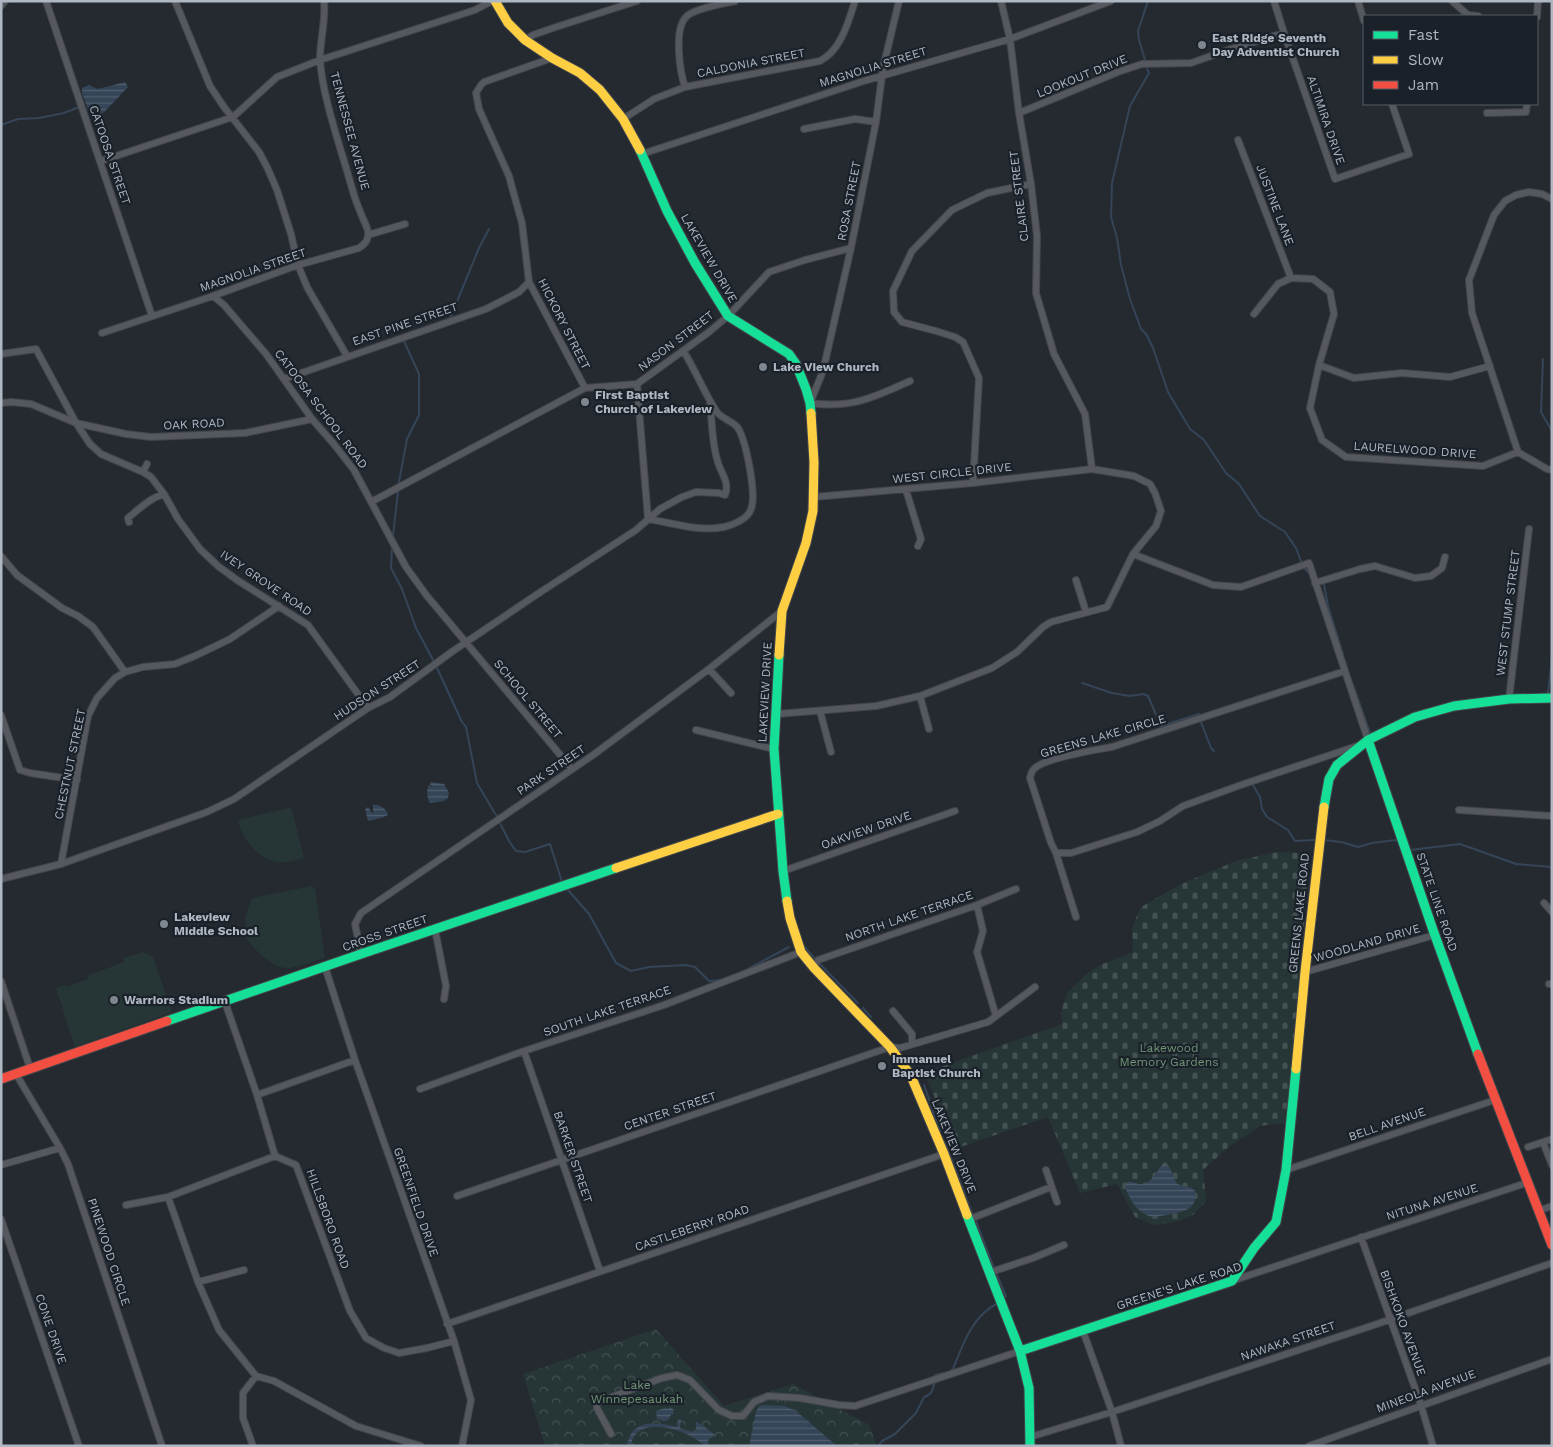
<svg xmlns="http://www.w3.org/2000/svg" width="1553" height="1447" font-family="'Work Sans',sans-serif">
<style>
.grass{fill:#263636}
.forest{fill:url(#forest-crowns)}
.cemetery{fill:url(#cemetery-stones)}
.water{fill:url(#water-rules)}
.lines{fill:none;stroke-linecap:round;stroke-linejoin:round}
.stream{stroke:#354558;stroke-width:2}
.street-casing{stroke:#42464b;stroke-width:8}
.fast-casing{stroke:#42464b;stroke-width:11}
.slow-casing{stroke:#42464b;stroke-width:11}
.jam-casing{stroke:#42464b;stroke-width:11}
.street{stroke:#55585e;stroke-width:6}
.fast{stroke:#16e098;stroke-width:9}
.slow{stroke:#ffcf43;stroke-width:9}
.jam{stroke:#f24e42;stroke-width:9}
.poi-dot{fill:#7e868f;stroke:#1a2129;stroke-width:2}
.labels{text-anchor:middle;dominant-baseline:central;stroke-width:4.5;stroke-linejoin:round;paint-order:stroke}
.poi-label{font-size:12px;font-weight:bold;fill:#aeb7c2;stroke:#1a2129;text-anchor:start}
.street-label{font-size:12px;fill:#aeb7c2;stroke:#1a2129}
.park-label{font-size:12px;fill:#709676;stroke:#1a2129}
</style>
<defs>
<pattern id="forest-crowns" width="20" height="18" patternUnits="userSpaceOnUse" patternTransform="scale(1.25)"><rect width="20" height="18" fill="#263636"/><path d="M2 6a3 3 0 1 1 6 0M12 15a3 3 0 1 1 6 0" fill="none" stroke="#435151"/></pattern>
<pattern id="cemetery-stones" width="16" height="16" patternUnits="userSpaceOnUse" patternTransform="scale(1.25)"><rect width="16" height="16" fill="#263636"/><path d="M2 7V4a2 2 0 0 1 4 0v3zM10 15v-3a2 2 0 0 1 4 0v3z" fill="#435151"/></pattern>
<pattern id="water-rules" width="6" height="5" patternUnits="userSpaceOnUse" patternTransform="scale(1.25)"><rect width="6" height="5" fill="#354558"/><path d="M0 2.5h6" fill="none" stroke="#505e6e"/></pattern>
</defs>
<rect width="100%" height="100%" fill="#252a30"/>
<path class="grass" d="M 289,808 L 292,810 L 304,858 C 298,859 291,862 285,862 C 261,864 243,841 238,820 Z
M 312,886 L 315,889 L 325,958 C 316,960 294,969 287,968 C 272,968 254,949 246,938 L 245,917 L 252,898 Z
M 143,952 L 153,957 L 172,1012 L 75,1047 L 56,988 L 65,985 L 66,987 L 88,979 L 87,976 L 124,962 L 123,958 Z"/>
<path class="forest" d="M 656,1329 L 724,1406 L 793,1384 L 869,1425 L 877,1446 L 545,1446 L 523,1374 Z"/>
<path class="cemetery" d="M 1276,852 L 1310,853 L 1301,966 L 1286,1123 L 1260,1126 L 1230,1146 L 1203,1170 L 1206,1201 L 1193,1215 L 1179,1221 L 1153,1225 L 1135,1217 L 1117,1184 L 1080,1193 L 1048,1117 L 952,1150 L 933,1093 L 924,1073 L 1062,1024 L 1061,1012 L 1067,993 L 1084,976 L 1100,965 L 1133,952 L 1132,927 L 1141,907 L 1181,884 L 1236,861 Z"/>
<path class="water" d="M 125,82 L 128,87 C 121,94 102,116 95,119 L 91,117 L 82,93 L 82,88 L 89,85 L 98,89 Z
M 431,782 L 444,784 L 449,793 L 448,798 L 444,801 L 430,803 C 427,798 426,790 429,785 L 434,788 L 430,784 Z
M 373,805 C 379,804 387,809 388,815 L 381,818 L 368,821 L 365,809 L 368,807 L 373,814 Z
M 1162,1165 L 1169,1166 L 1177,1184 L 1192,1188 L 1195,1191 C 1199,1209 1181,1213 1167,1215 C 1159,1216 1152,1219 1145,1214 C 1135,1209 1128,1196 1125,1186 L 1127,1182 C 1132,1181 1134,1183 1139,1184 C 1151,1186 1156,1172 1162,1165 Z
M 763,1405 L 785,1406 L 796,1411 L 837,1446 L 749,1446 L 756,1412 L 759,1406 Z
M 670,1407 L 674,1410 L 668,1420 L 664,1421 L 657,1419 L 656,1411 L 665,1408 L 668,1409 Z
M 678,1419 L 681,1419 L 680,1428 L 692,1432 L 696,1429 L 696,1422 L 701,1424 L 715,1435 L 708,1440 L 708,1446 L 704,1446 C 689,1429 635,1413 631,1446 L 627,1446 C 631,1418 657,1422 677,1427 Z"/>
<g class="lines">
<path class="stream" d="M 1145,60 L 1139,40 L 1138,31 L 1148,1
M 1147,69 L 1149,73 L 1130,106 L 1112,183 L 1111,217 L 1117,238 L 1121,265 L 1130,299 L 1141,329 L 1146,334 L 1153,348 L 1168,392 L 1190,429 L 1204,440 L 1226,473 L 1239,484 L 1260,516 L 1285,532 L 1296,548 L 1301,561
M 1,125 L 18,119 L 39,118 L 64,113 L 79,107
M 449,321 L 479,248 L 489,229
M 1543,359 L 1541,412 L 1552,431
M 399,482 L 407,439 L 419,415 L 419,374 L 403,339
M 393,535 L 398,492
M 392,548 L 391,568 L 402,589 L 416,628 L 433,660
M 1303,567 L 1310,574
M 1324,585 L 1328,606 L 1343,654
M 437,668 L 462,722 L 466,727 L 477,783 L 494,812 L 498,817
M 1082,683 L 1112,693 L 1130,696 L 1143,694 L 1148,696 L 1161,726 L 1199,714
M 1355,690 L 1370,733
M 1548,693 L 1552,657
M 1201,722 L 1211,748 L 1214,751
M 1253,785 L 1260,797 L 1262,809 L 1267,817 L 1288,830 L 1295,841 L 1314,840
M 500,823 L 509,841 L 516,851 L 525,852 L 550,844 L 562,882
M 1324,840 L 1341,842 L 1358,847 L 1372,843 L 1396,840 L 1399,842
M 1410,850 L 1460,844 L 1516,864 L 1552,867
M 568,890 L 589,914 L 616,963 L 631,971 L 649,967 L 686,965 L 695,967 L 709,981 L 721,980
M 804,946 L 814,958
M 821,965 L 858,1003
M 748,969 L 789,947
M 863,1008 L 871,1017
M 924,1085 L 940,1131
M 945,1142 L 972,1213
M 976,1221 L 994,1268
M 997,1275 L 1006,1296 L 1004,1298
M 949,1372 L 953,1369 C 963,1344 972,1316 998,1303
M 935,1375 L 944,1373
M 878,1446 L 882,1441 L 895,1434 L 916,1413 L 924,1397 C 931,1395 933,1391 934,1384"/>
<g class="street-casing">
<path id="street" d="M 46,1 L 152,316
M 175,1 L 210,86 L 224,107 L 259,152 L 267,167 L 277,190 L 291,234 L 298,265 L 307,287 L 347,356
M 899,1 L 883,68 L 876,122 L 851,248 L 823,371 L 810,403 C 850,409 875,397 910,381
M 1001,1 L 1010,39 L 1019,113 L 1031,184 L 1037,236 L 1036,293 L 1054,354 L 1085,414 L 1092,469
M 1274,1 L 1284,33 L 1335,179 L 1409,154 L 1392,104
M 1358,1 L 1364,21
M 1452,1 L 1468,15 L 1478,16
M 1,6 L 5,1
M 1537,17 L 1538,1
M 525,40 L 533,35 L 553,28 L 637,1
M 552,58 L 484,82 L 481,85 L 476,93 L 479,109 L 509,176 L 513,191 L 522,223 L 529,282 L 585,388
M 685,87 C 680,72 673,28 687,16 C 696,8 723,4 735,1
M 1019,113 L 1118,72 L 1142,64 L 1191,63 L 1231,49 L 1284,33
M 1487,113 L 1526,112 L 1527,104
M 623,119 L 654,99 L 685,87 L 820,61 C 841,50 848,23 855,1
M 804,129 L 855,119 L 876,122
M 1238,140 L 1291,278
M 642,154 L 864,81 L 1010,39 L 1111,1
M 101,161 L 233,117 L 277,77 L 320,60 L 475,10 L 492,1
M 1552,199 L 1542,194 L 1529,192 L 1516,195 L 1505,201 L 1494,215 L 1469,280 L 1472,313 L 1518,452 L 1547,469 L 1552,470
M 368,235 L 405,224
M 213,296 L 224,305 L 266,354 L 312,419 L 333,443 L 354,470 L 406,567 L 427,596 L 572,769
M 1254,314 L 1278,284 L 1291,278 L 1313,279 L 1330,292 L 1334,314 L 1319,365 L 1310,408 L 1322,440 L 1346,457 L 1483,466 L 1518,452
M 102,333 L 213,296 L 298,265 L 359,248 C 365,244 369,240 368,232 C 367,225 362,218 360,211 C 354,198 351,184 347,171 C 337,137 322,93 320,59 C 320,39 326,21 324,1
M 1,354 L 36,349 L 76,423 L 90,444 L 101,454 L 143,472 L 151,477 L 164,494 L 178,519 L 200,549 L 218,566 L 237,580 L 308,625 L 368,708
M 1319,365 L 1354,378 L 1402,373 L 1450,377 L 1490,366
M 284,379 L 486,309 L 519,292 L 529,282
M 637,384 L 648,519
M 1,403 L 11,402 L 31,404 L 76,423 L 126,434 L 151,437 L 245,433 L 312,419
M 143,472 L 147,464
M 973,483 L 979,378 L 963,342 L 955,337 L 936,331 L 902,322 L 894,312 L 893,291 L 912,251 L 952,210 L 987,193 L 1031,184
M 906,490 L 921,539 L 918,546
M 371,502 L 585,388 L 637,384 L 709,332 L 728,316 L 769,272 L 805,260 L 851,248
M 648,519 C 672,523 699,532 724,527 C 733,525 748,519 751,509 C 757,495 746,441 738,428 C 733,421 722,419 717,412 C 704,393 696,371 684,352
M 129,522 L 128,518 C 139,509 150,498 164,494
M 1133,554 L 1213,585 L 1241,587 L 1309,563 L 1368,740
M 1,556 L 17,575 L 62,608 L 78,616 L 93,627 L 125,672
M 1076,580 L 1086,612
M 1315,583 L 1360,569 L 1375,566 L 1415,578 L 1431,576 L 1442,568 L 1445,557
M 709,669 L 731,693
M 920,696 L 929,729
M 1509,699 L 1529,529
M 820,711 L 831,752
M 777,714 L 876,706 L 920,696 L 992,668 L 1017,652 L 1043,627 L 1051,622 L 1107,607 L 1133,554 L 1156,526 L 1161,511 L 1155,493 L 1150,484 L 1134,476 L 1092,469 L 973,483 L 814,497
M 1,715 L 20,770 L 30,773 L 77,780
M 696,730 L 774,749
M 1459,810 L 1552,816
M 1056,853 L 1071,853 L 1137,832 L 1160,821 L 1183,806 L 1238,786 L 1357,746
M 61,864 L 88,716 L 97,698 L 115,678 L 125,672 L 143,667 L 175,664 L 197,655 L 230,639 L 279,606
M 783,871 L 955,811
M 1,879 L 61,864 L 207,812 L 234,799 L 368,708 L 390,697 L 453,651 L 539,593 L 636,530 L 660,509 L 682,497 L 696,492 L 719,493 L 725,495 C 729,485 724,477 720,468 C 712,449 712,421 710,401
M 1544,903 L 1552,912
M 977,905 L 983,931 L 977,952 L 996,1016
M 1076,917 L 1056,853 L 1051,843 L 1030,778 C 1031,775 1031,773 1033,770 C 1042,758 1095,750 1112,747 L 1345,671
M 435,929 L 446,986 L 444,999
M 361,954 L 355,924 L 361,913 L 593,755 L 709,669 L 782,611
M 325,967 L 355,1060 L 454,1341 L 471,1400 L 462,1446
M 814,968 L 818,960 L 977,905 L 1016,889
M 1305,972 L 1435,935
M 1,981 L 30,1068
M 1549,984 L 1552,984
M 225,1002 L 257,1095 L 275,1156 L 296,1165 L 350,1311 L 366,1338 L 384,1348 L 399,1353 L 427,1348 L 454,1341
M 893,1011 L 912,1034 L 912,1044
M 524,1051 L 600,1271
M 16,1074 L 60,1148 L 68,1164 L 162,1446
M 420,1089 L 524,1051 L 664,1005 L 801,952
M 257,1095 L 355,1060
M 1543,1142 L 1552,1165
M 1528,1147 L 1552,1139
M 1,1165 L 60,1148
M 1046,1170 L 1057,1202
M 1286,1170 L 1495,1100
M 457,1196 L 890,1047 L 900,1048 L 988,1022 L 1035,987
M 168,1197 L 198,1282 L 219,1330 L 256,1376 L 274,1381 L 356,1426 L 421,1446
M 126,1205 L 168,1197 L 275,1156
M 1538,1211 L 1552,1206
M 1,1219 L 79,1446
M 970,1219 L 1051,1187
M 1361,1237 L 1421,1405 L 1433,1446
M 991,1272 L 1033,1258 L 1064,1245
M 1232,1281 L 1345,1243 L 1526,1183
M 198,1282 L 244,1270
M 447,1324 L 944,1154
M 1083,1331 L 1112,1412 L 1121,1446
M 611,1434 L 597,1408 L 596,1403 L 662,1378 L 677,1375 L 690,1380 L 719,1410 L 732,1416 L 743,1416 L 754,1402 L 768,1396 L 800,1398 L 839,1405 L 855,1406 L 1020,1351
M 1030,1437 L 1112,1412 L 1377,1324 L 1552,1263
M 253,1446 L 243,1418 L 243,1393 L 256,1376
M 1309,1446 L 1552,1359"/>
</g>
<g class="fast-casing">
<path id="fast" d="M 640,150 L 667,211 L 695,263 L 728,316 L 789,354 L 796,364 L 806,389 L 810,403 L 811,413
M 779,655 L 774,749 L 783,871 L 787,901
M 1368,740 L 1433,930 L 1478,1054
M 1324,807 L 1329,779 L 1337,765 L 1368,740 L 1415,717 L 1454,706 L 1509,699 L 1552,698
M 167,1021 L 361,954 L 616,868
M 967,1215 L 1020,1351 L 1029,1388 L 1030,1446
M 1020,1351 L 1232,1281 L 1254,1248 L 1276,1222 L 1286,1170 L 1296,1069"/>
</g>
<g class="slow-casing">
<path id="slow" d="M 495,1 L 508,23 L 525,40 L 552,58 L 580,73 L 600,90 L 623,119 L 640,150
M 779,655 L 782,611 L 806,543 L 813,511 L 814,462 L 811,413
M 616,868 L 778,814
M 787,901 L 790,918 L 801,952 L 814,968 L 890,1047 L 911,1076 L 944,1154 L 967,1215
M 1296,1069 L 1305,972 L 1324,807"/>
</g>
<g class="jam-casing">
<path id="jam" d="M 1478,1054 L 1552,1245
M 1,1079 L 167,1021"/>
</g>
<use href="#street" class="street"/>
<use href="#fast" class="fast"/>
<use href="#slow" class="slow"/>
<use href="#jam" class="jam"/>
</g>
<g class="poi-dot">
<circle cx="1202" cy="45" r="5"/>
<circle cx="763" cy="367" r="5"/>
<circle cx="585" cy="402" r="5"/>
<circle cx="164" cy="924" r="5"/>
<circle cx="114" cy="1000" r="5"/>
<circle cx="882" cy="1066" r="5"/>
</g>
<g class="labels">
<g class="poi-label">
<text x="1212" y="38">East Ridge Seventh<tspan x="1212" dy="14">Day Adventist Church</tspan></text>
<text x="773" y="367">Lake View Church</text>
<text x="595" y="395">First Baptist<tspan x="595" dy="14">Church of Lakeview</tspan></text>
<text x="174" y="917">Lakeview<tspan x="174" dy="14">Middle School</tspan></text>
<text x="124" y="1000">Warriors Stadium</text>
<text x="892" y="1059">Immanuel<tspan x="892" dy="14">Baptist Church</tspan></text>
</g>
<g class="street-label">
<text transform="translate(751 63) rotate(-11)">CALDONIA STREET</text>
<text transform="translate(873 67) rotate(-17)">MAGNOLIA STREET</text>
<text transform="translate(1082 76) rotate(-22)">LOOKOUT DRIVE</text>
<text transform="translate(1326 120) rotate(71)">ALTIMIRA DRIVE</text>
<text transform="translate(350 131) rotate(75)">TENNESSEE AVENUE</text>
<text transform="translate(110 155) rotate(71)">CATOOSA STREET</text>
<text transform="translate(1019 196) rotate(-97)">CLAIRE STREET</text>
<text transform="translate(849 201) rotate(-79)">ROSA STREET</text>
<text transform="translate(1275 205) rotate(69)">JUSTINE LANE</text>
<text transform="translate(709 258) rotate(60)">LAKEVIEW DRIVE</text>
<text transform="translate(253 270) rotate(-19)">MAGNOLIA STREET</text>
<text transform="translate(405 324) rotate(-19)">EAST PINE STREET</text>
<text transform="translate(564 324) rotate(63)">HICKORY STREET</text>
<text transform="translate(676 341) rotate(-37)">NASON STREET</text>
<text transform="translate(321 409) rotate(53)">CATOOSA SCHOOL ROAD</text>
<text transform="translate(194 424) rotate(-3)">OAK ROAD</text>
<text transform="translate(1415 450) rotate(4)">LAURELWOOD DRIVE</text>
<text transform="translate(952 473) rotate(-6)">WEST CIRCLE DRIVE</text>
<text transform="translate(266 583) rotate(34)">IVEY GROVE ROAD</text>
<text transform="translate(1508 613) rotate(-83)">WEST STUMP STREET</text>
<text transform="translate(377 690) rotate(-33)">HUDSON STREET</text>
<text transform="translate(765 692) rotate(-87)">LAKEVIEW DRIVE</text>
<text transform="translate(528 699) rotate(50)">SCHOOL STREET</text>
<text transform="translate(1103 736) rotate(-16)">GREENS LAKE CIRCLE</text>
<text transform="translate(70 764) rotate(-78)">CHESTNUT STREET</text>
<text transform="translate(551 770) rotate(-34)">PARK STREET</text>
<text transform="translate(866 830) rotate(-19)">OAKVIEW DRIVE</text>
<text transform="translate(1437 902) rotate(71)">STATE LINE ROAD</text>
<text transform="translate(1299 913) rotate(-84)">GREENS LAKE ROAD</text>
<text transform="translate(909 916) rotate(-19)">NORTH LAKE TERRACE</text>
<text transform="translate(385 933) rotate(-19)">CROSS STREET</text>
<text transform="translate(1367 943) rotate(-16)">WOODLAND DRIVE</text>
<text transform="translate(607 1011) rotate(-19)">SOUTH LAKE TERRACE</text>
<text transform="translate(670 1111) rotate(-19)">CENTER STREET</text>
<text transform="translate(1387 1124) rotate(-19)">BELL AVENUE</text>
<text transform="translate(954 1146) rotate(68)">LAKEVIEW DRIVE</text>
<text transform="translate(573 1157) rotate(71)">BARKER STREET</text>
<text transform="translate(416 1202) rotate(71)">GREENFIELD DRIVE</text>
<text transform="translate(1432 1202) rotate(-18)">NITUNA AVENUE</text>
<text transform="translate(328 1219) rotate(70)">HILLSBORO ROAD</text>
<text transform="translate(692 1228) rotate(-19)">CASTLEBERRY ROAD</text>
<text transform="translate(109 1252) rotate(72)">PINEWOOD CIRCLE</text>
<text transform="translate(1179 1286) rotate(-18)">GREENE'S LAKE ROAD</text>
<text transform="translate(1403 1323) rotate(70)">BISHKOKO AVENUE</text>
<text transform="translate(51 1329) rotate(71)">CONE DRIVE</text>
<text transform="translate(1288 1341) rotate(-19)">NAWAKA STREET</text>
<text transform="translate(1426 1391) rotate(-20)">MINEOLA AVENUE</text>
</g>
<g class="park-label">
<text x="1169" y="1048">Lakewood<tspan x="1169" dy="14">Memory Gardens</tspan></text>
<text x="637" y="1385">Lake<tspan x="637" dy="14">Winnepesaukah</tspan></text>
</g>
</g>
<rect width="1553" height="1447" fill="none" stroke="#aeb7c2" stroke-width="5"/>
<rect x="1363" y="15" width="175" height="90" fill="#1a2129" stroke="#555d66"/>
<rect x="1373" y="31" width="25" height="8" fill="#16e098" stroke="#555d66"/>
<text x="1408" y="40" font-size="15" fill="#aeb7c2">Fast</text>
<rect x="1373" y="56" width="25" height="8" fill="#ffcf43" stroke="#555d66"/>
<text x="1408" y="65" font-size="15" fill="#aeb7c2">Slow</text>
<rect x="1373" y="81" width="25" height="8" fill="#f24e42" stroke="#555d66"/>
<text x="1408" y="90" font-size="15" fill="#aeb7c2">Jam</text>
</svg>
